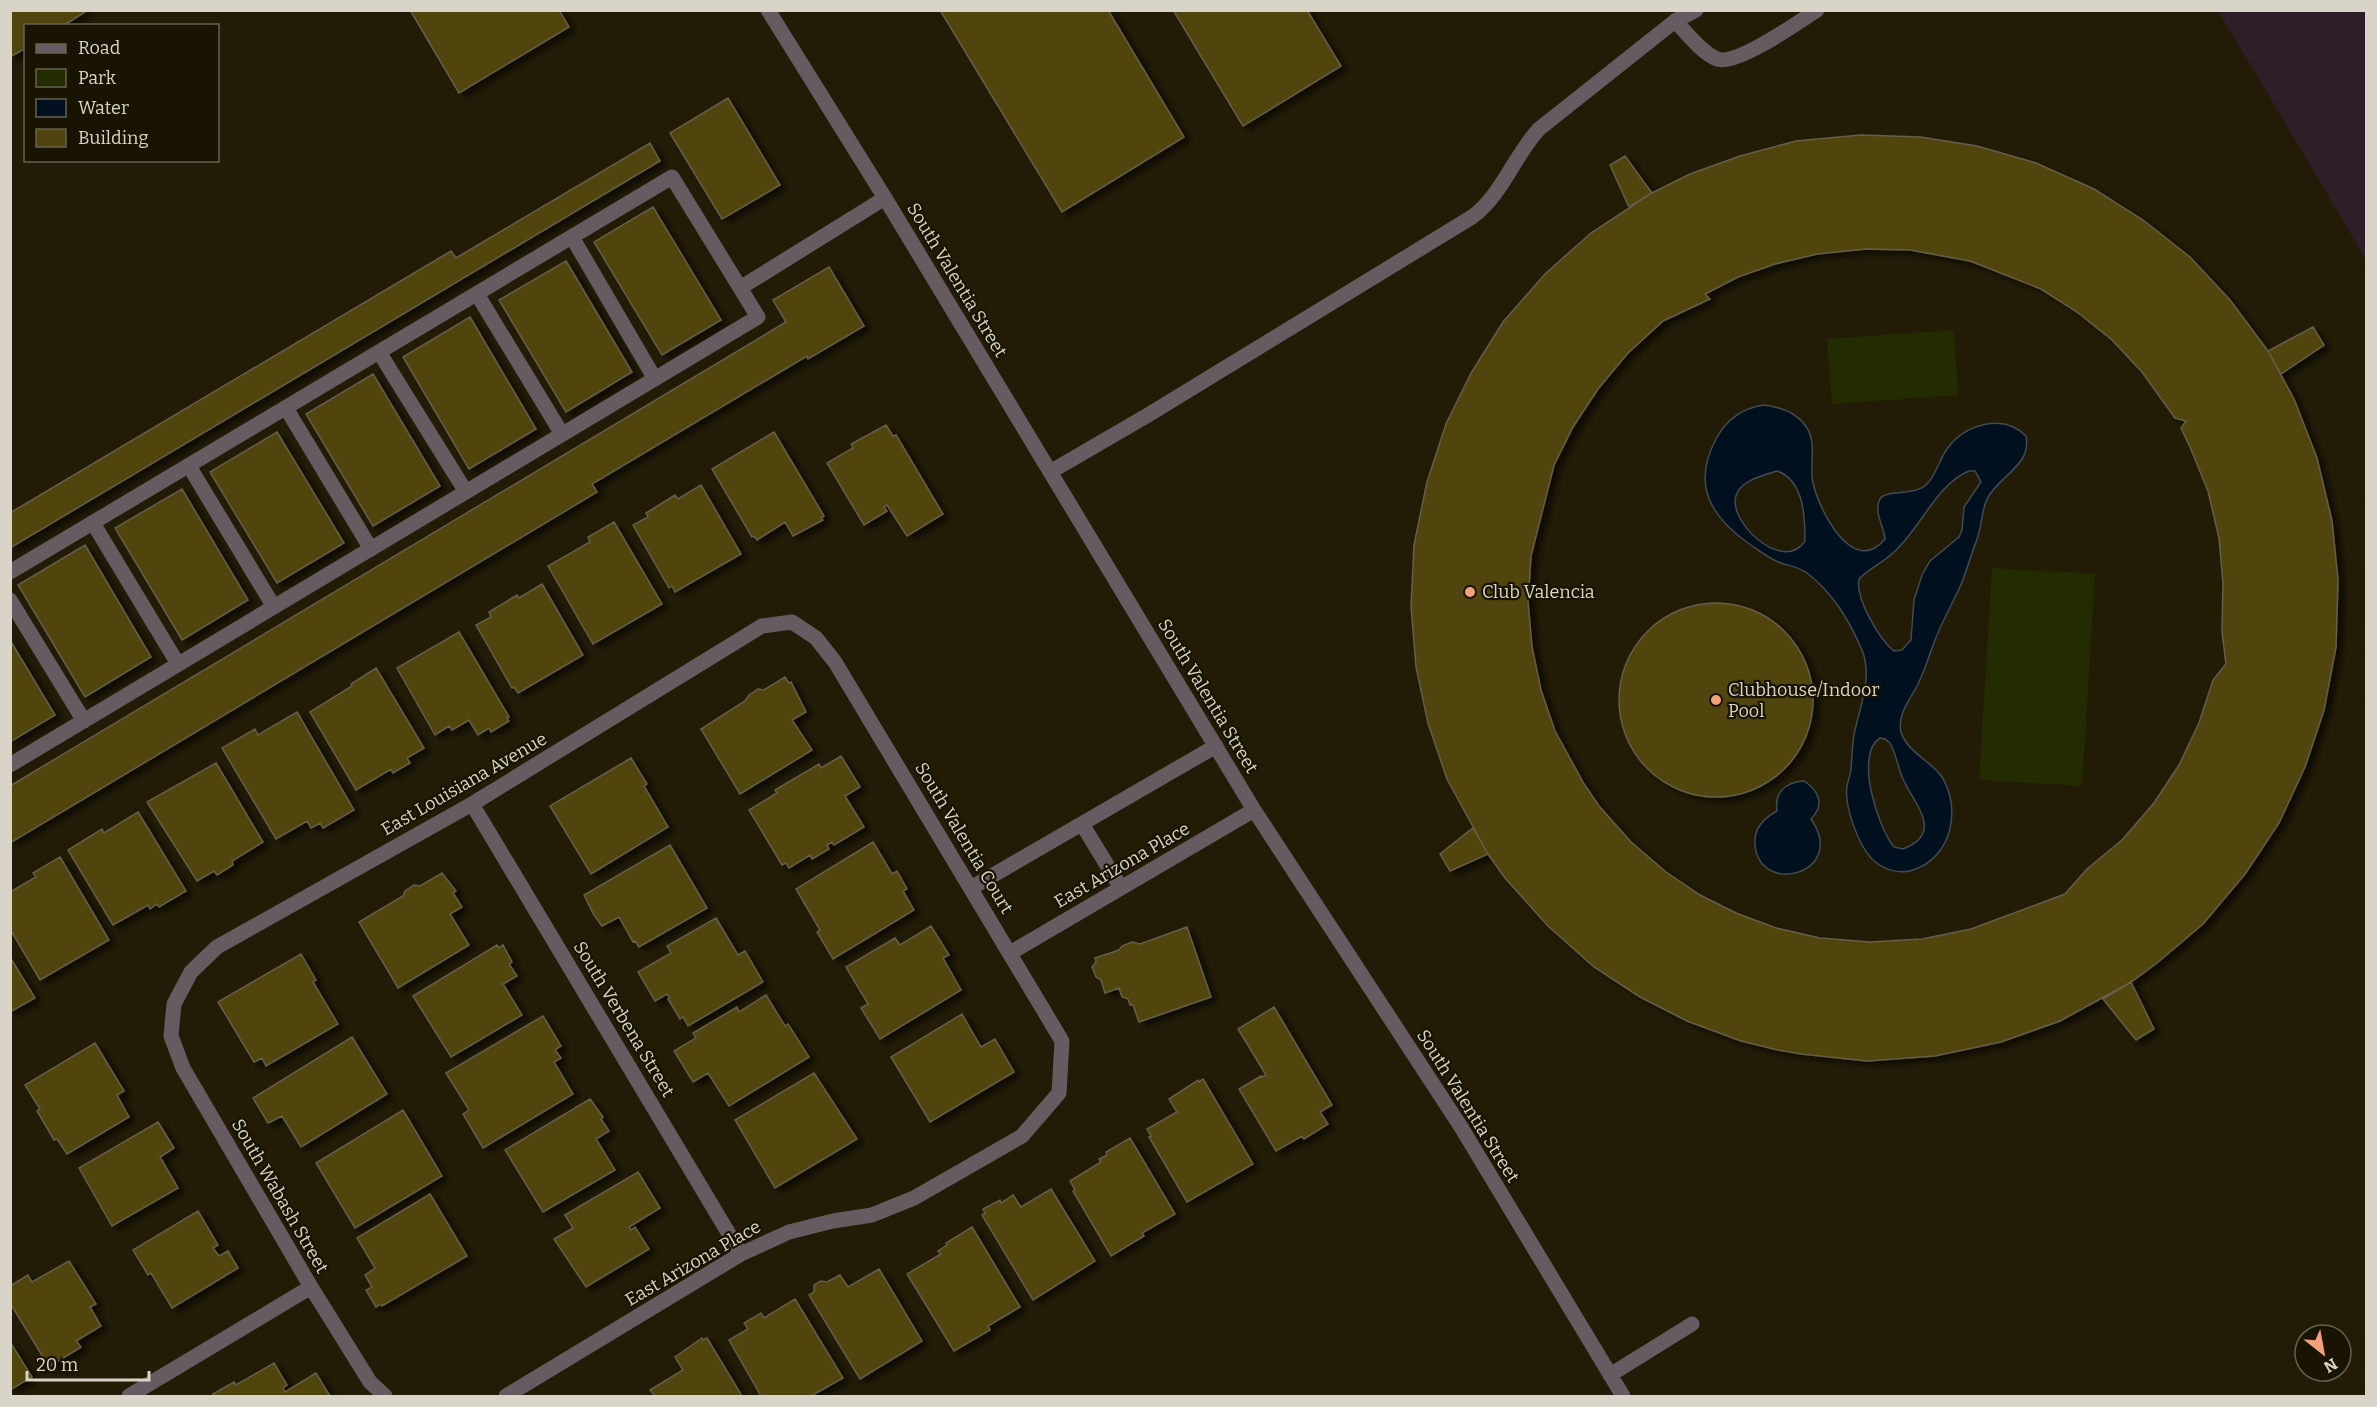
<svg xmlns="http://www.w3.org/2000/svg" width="2377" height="1407" font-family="Bitter,serif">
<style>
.commercial{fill:#2e1e28}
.green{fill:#232b00}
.water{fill:#00101f;stroke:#414b52;stroke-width:1.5;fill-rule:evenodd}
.building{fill:#50440f;stroke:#655e47;stroke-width:1.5;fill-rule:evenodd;filter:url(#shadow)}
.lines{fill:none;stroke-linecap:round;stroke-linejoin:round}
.minor{stroke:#665b60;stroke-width:15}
.poi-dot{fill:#f1a27b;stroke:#191301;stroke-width:2}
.labels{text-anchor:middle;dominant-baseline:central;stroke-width:4.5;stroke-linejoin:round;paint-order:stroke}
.street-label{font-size:18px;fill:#d8d5c8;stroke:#191301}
.poi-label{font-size:18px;fill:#d8d5c8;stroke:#191301;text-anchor:start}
</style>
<defs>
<filter id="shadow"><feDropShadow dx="6" dy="4" stdDeviation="3" flood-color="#0009"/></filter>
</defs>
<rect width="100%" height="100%" fill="#221c07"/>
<path class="commercial" d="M 2218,11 L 2366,11 L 2366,260 L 2274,104 Z"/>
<path class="green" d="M 1954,330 L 1958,395 L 1832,404 L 1827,339 Z
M 1992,568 L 2095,574 L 2082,786 L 1979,780 Z"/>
<path class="water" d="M 1764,405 C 1780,407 1798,413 1807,428 C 1817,444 1809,465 1813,483 C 1819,510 1853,578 1885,539 C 1884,526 1873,511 1880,499 C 1886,489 1914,496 1926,485 C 1936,476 1939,460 1947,449 C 1965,424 2003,413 2026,436 C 2032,466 1998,476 1987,499 C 1981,512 1982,528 1976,542 C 1970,557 1966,574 1959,589 C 1951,606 1942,622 1935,640 C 1929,655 1925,671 1917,686 C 1909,701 1897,715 1901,732 C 1907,752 1931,761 1942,777 C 1962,810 1951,858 1913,870 C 1899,875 1882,869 1872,859 C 1858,844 1844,806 1847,786 C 1848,781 1850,776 1851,770 C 1852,755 1852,740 1856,726 C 1862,702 1872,674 1862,650 C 1849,620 1833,593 1807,573 C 1798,566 1787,566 1776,561 C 1767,557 1757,549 1748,543 C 1710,516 1692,484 1716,439 C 1726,420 1743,408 1764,405 ZM 1777,471 C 1804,480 1805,517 1805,541 C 1783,575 1724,519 1737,493 C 1743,480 1764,475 1777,471 ZM 1969,471 L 1975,471 L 1981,482 L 1964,507 L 1962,530 L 1959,537 L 1930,561 L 1922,575 L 1914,600 L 1911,640 L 1902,650 L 1894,651 C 1879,639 1855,598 1859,579 C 1869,568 1885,562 1896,550 C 1921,527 1937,484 1969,471 ZM 1880,738 L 1885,739 L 1890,743 C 1896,754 1898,767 1903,779 C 1914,804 1945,833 1903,849 L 1894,847 C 1878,828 1854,754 1880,738 Z
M 1804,781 C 1819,791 1825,805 1811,819 C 1850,875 1753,899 1755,839 C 1756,826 1766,817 1777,811 C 1774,792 1786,782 1804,781 Z"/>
<path class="building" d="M 10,10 L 88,10 L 63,26 L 26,26 L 26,48 L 10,57 Z
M 410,10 L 559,10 L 569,27 L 459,93 Z
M 940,10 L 1108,10 L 1184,137 L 1062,212 Z
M 1173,10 L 1307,10 L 1341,66 L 1243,126 Z
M 728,98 L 780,185 L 722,219 L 670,133 Z
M 1861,135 L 1920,137 L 1977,146 L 2036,163 L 2094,189 L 2143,220 L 2190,257 L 2230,300 L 2268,351 L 2294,399 L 2317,458 L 2332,521 L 2338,580 L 2336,647 L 2324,710 L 2305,767 L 2279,823 L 2245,874 L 2203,924 L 2157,963 L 2131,982 L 2060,1021 L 2001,1042 L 1935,1056 L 1867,1061 L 1801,1054 L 1778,1050 L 1741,1041 L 1687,1021 L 1640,997 L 1594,967 L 1548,926 L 1505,878 L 1488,854 L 1447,779 L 1428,723 L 1416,667 L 1411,606 L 1414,545 L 1427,482 L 1446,424 L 1471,373 L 1503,322 L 1545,274 L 1591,233 L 1652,193 L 1690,174 L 1740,156 L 1796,141 ZM 1866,249 L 1910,250 L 1970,261 L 2041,289 L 2077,312 L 2112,340 L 2142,372 L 2175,418 L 2186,421 L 2181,428 L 2190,447 L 2208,491 L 2219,538 L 2223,583 L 2222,632 L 2226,664 L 2213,680 L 2199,723 L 2179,765 L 2154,803 L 2122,840 L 2087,869 L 2065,894 L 1971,929 L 1922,939 L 1870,942 L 1820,938 L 1776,928 L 1736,913 L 1700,895 L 1666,872 L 1631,842 L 1599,806 L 1584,784 L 1555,731 L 1541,690 L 1532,647 L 1528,602 L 1531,556 L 1554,465 L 1573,427 L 1598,389 L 1628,353 L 1663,321 L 1710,299 L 1705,294 L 1738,277 L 1775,264 L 1817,254 Z
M 650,143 L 660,161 L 10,548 L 10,513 L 451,251 L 456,258 Z
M 1625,156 L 1652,193 L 1629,207 L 1610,165 Z
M 653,207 L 721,320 L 662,355 L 594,242 Z
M 566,261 L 632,372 L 566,412 L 499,300 Z
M 829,267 L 864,326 L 808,359 L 807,356 L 592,484 L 597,492 L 10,843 L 10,786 L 786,322 L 773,300 Z
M 470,317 L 536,429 L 469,469 L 403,357 Z
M 2313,327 L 2324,345 L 2281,374 L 2268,351 Z
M 373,374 L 440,486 L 373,526 L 306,414 Z
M 886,425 L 893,436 L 896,435 L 943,514 L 907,536 L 887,505 L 884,507 L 887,511 L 864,525 L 827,463 L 853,448 L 851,444 Z
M 277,432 L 344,543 L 277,583 L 210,472 Z
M 774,432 L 824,516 L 821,518 L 823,520 L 793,536 L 785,522 L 757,540 L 754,536 L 752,537 L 712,469 Z
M 701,485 L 741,554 L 675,592 L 672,586 L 669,588 L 633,525 L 648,517 L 646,513 L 675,495 L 678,499 Z
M 182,489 L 248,600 L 182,640 L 115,528 Z
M 614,522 L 662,604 L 593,644 L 548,566 L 590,542 L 588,537 Z
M 85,545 L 151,657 L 85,697 L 18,585 Z
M 542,584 L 583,655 L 518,693 L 514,687 L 512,688 L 476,625 L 491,617 L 489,612 L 517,595 L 519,598 Z
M1619 700a97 97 0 1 1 194 0a97 97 0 1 1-194 0Z
M 459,632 L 509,717 L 507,718 L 509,721 L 491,732 L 489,728 L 478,735 L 469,720 L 452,730 L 449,726 L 435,735 L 397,668 Z
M 10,640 L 55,715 L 10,742 Z
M 376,668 L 424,748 L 407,758 L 410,763 L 393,773 L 391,769 L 356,790 L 310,712 L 352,686 L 351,684 Z
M 785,677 L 789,683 L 791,682 L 806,712 L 792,720 L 812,750 L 740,794 L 701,729 L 745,701 L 749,695 L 758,689 L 764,690 Z
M 297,712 L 354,810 L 323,828 L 320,823 L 311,828 L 307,821 L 276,839 L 222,748 L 255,729 L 258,735 Z
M 841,756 L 860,787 L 845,796 L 864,827 L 834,845 L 832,842 L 827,845 L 829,849 L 812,859 L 810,855 L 789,868 L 786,863 L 782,865 L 749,810 L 777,793 L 775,790 L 819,764 L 821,768 Z
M 631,758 L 647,784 L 644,786 L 668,827 L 591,874 L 550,806 Z
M 216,763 L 263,842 L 232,861 L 233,865 L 217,875 L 214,871 L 197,881 L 147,802 Z
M 138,812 L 186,891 L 159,907 L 157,904 L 150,909 L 148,905 L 113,925 L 68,850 L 102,829 L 104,833 Z
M 1473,828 L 1488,854 L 1450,871 L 1440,854 Z
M 873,842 L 892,874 L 897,871 L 907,889 L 903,891 L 914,910 L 833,959 L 817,932 L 820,930 L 796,889 Z
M 670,845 L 707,908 L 639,947 L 635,941 L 633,942 L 619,917 L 602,926 L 594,915 L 584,895 Z
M 60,857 L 109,940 L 40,980 L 10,929 L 10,892 L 36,877 L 33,873 Z
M 442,873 L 456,891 L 453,893 L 462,907 L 450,914 L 469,945 L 398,988 L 359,922 L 403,896 L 405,891 L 414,885 L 420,886 Z
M 716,918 L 738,955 L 745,951 L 763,982 L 688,1026 L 683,1017 L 680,1019 L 668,999 L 670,998 L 667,994 L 655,1001 L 638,972 L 671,953 L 667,946 Z
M 931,926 L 949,955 L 943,958 L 961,990 L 880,1039 L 861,1008 L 868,1004 L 846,967 L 895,938 L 900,945 Z
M 1187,927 L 1211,997 L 1139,1022 L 1133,1005 L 1130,1005 L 1128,999 L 1122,997 L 1119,988 L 1105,993 L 1101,980 L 1096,977 L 1092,967 L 1096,962 L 1095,958 L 1119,950 L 1122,946 L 1132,942 L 1140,944 Z
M 497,945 L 499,948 L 503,945 L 512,962 L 509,964 L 517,976 L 503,984 L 522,1015 L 451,1057 L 413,996 Z
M 301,954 L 316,980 L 313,982 L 338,1024 L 266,1066 L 262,1058 L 254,1062 L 218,1002 Z
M 10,957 L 35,998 L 10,1012 Z
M 2131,982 L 2154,1029 L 2136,1040 L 2103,999 Z
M 766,995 L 785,1026 L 788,1024 L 809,1057 L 729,1106 L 708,1073 L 693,1082 L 674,1051 L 696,1038 L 693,1033 L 737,1007 L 739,1012 Z
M 1274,1007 L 1332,1105 L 1320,1112 L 1328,1124 L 1304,1139 L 1302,1136 L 1276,1151 L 1239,1089 L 1261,1076 L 1262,1077 L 1266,1075 L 1238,1029 Z
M 962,1014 L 981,1047 L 995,1039 L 1014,1072 L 930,1122 L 891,1057 Z
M 543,1016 L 561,1046 L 555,1050 L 561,1058 L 554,1062 L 573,1094 L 483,1148 L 463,1114 L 469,1110 L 446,1073 Z
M 352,1037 L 387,1094 L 301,1147 L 282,1116 L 268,1123 L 253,1098 Z
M 95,1043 L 124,1091 L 117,1095 L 129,1117 L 67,1154 L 57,1139 L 54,1140 L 37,1111 L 40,1109 L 25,1085 Z
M 814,1073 L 857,1139 L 775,1188 L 735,1120 Z
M 1203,1079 L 1253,1164 L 1187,1202 L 1149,1137 L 1151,1136 L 1147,1129 L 1177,1112 L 1169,1099 L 1198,1080 L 1199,1082 Z
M 590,1099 L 603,1117 L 601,1119 L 609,1131 L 596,1139 L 615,1170 L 543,1212 L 505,1150 Z
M 403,1110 L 442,1176 L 355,1228 L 316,1163 Z
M 158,1122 L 174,1148 L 160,1157 L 178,1188 L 112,1226 L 79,1168 Z
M 1130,1138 L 1175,1214 L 1142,1233 L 1144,1236 L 1111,1256 L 1073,1191 L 1075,1190 L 1070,1181 L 1101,1162 L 1099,1159 L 1107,1155 L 1106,1152 Z
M 638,1172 L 660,1208 L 629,1227 L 631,1230 L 635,1227 L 649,1249 L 586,1287 L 554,1239 L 573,1228 L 565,1215 Z
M 1051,1189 L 1095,1261 L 1033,1300 L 982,1215 L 985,1213 L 983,1209 L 1000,1200 L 1001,1203 L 1013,1195 L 1021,1207 Z
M 430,1194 L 467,1256 L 382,1306 L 381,1304 L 376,1307 L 366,1290 L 372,1287 L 365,1275 L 375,1268 L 357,1238 Z
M 198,1211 L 218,1245 L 213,1248 L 219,1256 L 228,1251 L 238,1268 L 172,1308 L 151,1273 L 148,1275 L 133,1250 Z
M 972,1227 L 1020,1307 L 988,1326 L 990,1330 L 954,1351 L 907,1274 L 941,1254 L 938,1251 L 947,1245 L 946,1243 Z
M 69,1261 L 96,1304 L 90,1307 L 101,1326 L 76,1341 L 81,1347 L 49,1367 L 10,1303 L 10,1286 L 28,1275 L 32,1282 Z
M 879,1269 L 922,1341 L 860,1379 L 809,1295 L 814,1292 L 814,1285 L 821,1281 L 827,1282 L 840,1275 L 848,1287 Z
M 795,1299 L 843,1378 L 811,1396 L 761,1396 L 729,1340 L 748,1329 L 744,1323 L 761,1313 L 764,1318 Z
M 702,1338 L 703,1340 L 707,1338 L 742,1396 L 655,1396 L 650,1390 L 683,1370 L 675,1357 Z
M 10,1342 L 32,1377 L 10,1390 Z
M 274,1363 L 287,1385 L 283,1388 L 285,1392 L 316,1373 L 330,1396 L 215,1396 L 213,1394 L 234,1382 L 236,1385 Z"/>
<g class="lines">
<path class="minor" d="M 768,10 L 885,198 L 1254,810 L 1461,1127 L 1623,1396
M 1675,21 C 1687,33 1701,52 1717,59 C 1736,66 1799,22 1817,10
M 572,237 L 655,379
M 740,288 L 885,198
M 477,294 L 562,434
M 379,352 L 466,492
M 286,408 L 371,549
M 189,466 L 274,607
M 1050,472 L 1148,415 L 1472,217 C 1502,195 1514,156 1539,129 L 1675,21 L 1696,10
M 93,523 L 178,664
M 10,572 L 672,177 L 758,317 L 10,765
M 10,600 L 84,721
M 472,804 L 741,1254
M 1082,824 L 1121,888
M 971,888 L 1216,746
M 1010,953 L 1254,810
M 1610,1375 L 1692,1324
M 129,1396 L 311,1287
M 385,1396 L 370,1382 L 311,1287 L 183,1068 L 171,1036 L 174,1004 L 191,972 L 217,947 L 472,804 L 762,626 L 792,622 L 816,638 L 835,662 L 1062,1041 L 1059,1093 L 1022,1136 L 914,1198 L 872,1215 L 833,1221 L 789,1232 L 741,1254 L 506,1396"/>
</g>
<g class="poi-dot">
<circle cx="1470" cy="592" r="6"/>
<circle cx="1716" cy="700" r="6"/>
</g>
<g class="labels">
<g class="street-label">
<text transform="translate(957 280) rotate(59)">South Valentia Street</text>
<text transform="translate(1208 696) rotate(59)">South Valentia Street</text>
<text transform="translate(464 784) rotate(-30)">East Louisiana Avenue</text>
<text transform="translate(964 838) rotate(59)">South Valentia Court</text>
<text transform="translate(1122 865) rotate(-30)">East Arizona Place</text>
<text transform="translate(624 1019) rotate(59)">South Verbena Street</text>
<text transform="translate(1468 1106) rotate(58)">South Valentia Street</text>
<text transform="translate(280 1196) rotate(60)">South Wabash Street</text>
<text transform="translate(693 1263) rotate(-30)">East Arizona Place</text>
</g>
<g class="poi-label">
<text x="1482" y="592">Club Valencia</text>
<text x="1728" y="690">Clubhouse/Indoor<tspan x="1728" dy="21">Pool</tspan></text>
</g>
</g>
<rect width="2377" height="1407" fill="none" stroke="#d8d5c8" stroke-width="24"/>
<rect x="24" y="24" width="195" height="138" fill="#191301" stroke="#656151" stroke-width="1.5"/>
<rect x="36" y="44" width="30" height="9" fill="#665b60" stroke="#656151" stroke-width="1.5"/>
<text x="78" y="54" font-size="18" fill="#d8d5c8">Road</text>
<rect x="36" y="69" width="30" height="18" fill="#232b00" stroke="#656151" stroke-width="1.5"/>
<text x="78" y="84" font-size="18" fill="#d8d5c8">Park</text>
<rect x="36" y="99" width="30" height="18" fill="#00101f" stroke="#656151" stroke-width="1.5"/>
<text x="78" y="114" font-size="18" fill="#d8d5c8">Water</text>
<rect x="36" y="129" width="30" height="18" fill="#50440f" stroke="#656151" stroke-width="1.5"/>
<text x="78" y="144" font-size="18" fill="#d8d5c8">Building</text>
<g transform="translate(2323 1353) rotate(149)"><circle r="28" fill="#191301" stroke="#656151" stroke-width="1.5"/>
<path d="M0-4.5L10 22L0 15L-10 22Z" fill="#f1a27b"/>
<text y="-9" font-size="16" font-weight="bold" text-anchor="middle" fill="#d8d5c8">N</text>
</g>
<path d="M27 1371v9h122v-9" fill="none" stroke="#d8d5c8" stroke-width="3"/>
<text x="36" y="1371" font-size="18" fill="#d8d5c8" stroke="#191301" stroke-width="4.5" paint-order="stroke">20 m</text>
</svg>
